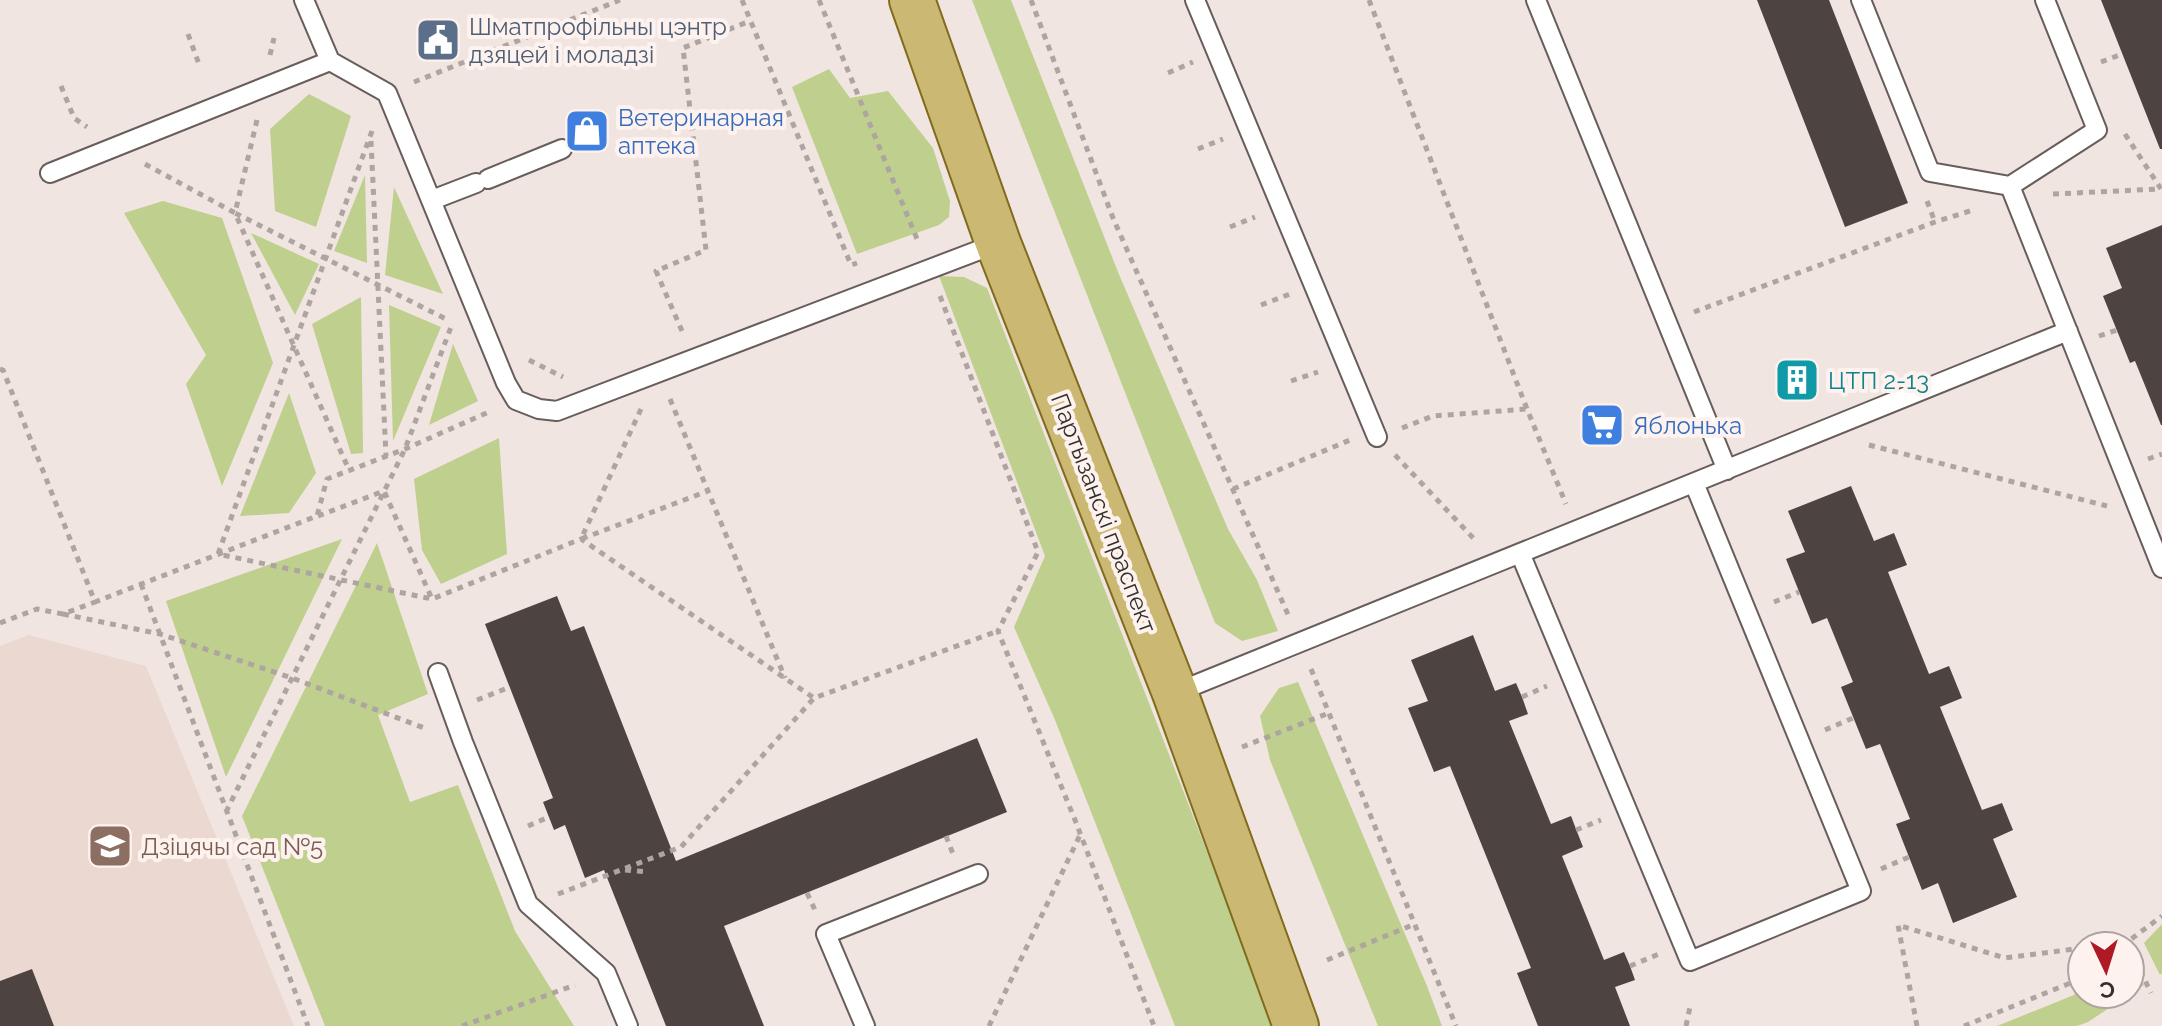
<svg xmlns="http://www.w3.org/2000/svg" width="2162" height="1026" font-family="Raleway,sans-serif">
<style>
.built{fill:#ebd8d0}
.green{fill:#bfcf8d}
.building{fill:#4d4441}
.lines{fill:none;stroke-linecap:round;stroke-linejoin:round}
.service-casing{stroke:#675d5a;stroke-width:22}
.primary-casing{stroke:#806b1e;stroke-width:48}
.path{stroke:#aea5a1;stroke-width:5;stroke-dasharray:6 6;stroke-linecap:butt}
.service{stroke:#fff;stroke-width:18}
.primary{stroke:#cbb973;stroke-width:44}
.labels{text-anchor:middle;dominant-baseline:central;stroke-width:8;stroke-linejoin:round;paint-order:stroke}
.service-label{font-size:24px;fill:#4e5e75;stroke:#fef2ee;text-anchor:start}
.shop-label{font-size:24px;fill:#366cbe;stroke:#fef2ee;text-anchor:start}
.culture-label{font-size:24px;fill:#0d838f;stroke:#fef2ee;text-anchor:start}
.street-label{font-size:24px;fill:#34302e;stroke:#fef2ee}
.education-label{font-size:24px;fill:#785e54;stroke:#fef2ee;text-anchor:start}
</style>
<rect width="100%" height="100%" fill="#f1e5e1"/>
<path class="built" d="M 29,635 L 146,666 L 294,1026 L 0,1026 L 0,646 Z"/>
<path class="green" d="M 972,0 L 1011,0 L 1118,272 L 1228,529 L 1257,580 L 1278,631 L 1242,641 L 1215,623 Z
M 829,69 L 850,98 L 888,91 L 933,148 L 950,201 L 949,217 L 939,225 L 857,254 L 792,87 Z
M 309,94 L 351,116 L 316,227 L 275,211 L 270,129 Z
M 365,175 L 367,263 L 334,251 Z
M 394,187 L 443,294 L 385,275 Z
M 163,201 L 222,218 L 273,363 L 222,486 L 186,384 L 206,355 L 124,213 Z
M 251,233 L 319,264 L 295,315 Z
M 939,276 L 964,277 L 987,288 L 1275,1026 L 1175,1026 L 1055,720 L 1014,627 L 1045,556 Z
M 361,297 L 363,453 L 351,454 L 312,324 Z
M 389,305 L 441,327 L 393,441 Z
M 453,344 L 478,401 L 429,425 Z
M 289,393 L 316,473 L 289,513 L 240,516 Z
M 499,438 L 507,554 L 441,584 L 422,550 L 414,479 Z
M 342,539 L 226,777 L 166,601 Z
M 377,543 L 428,694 L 378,715 L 410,802 L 458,785 L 515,931 L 574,1026 L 325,1026 L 242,816 Z
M 1298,682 L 1427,986 L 1442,1026 L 1378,1026 L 1270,760 L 1260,716 L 1279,688 Z
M 2162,924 L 2162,973 L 2160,975 L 2144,943 Z
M 2130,961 L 2144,985 L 2088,1022 L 2077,1026 L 1997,1026 L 2074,995 L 2082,988 L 2082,994 L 2130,994 Z"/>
<path class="building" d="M 1757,0 L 1829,0 L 1908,203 L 1845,227 Z
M 2101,0 L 2162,0 L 2162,149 L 2160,149 Z
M 2162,225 L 2162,425 L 2161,425 L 2135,361 L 2130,363 L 2103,296 L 2122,288 L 2106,248 Z
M 1851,486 L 1874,541 L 1894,533 L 1907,565 L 1888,572 L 1929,674 L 1949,666 L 1962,698 L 1940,707 L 1982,810 L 2002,803 L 2013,830 L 1993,839 L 2017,897 L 1953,923 L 1938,883 L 1922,890 L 1896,824 L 1910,819 L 1880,744 L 1866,749 L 1841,687 L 1853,682 L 1827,618 L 1812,624 L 1786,559 L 1805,552 L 1788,511 Z
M 557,596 L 571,631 L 584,626 L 676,861 L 977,738 L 1007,812 L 724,926 L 764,1026 L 666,1026 L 604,870 L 585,878 L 565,825 L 554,830 L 543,802 L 553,798 L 485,624 Z
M 1473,635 L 1495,691 L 1516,683 L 1522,697 L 1528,714 L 1509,721 L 1551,824 L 1571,816 L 1583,847 L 1562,856 L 1604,960 L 1624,952 L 1630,966 L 1635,980 L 1615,987 L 1630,1026 L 1538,1026 L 1517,973 L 1531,968 L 1450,766 L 1434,772 L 1408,708 L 1428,701 L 1411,660 Z
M 32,969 L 54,1026 L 0,1026 L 0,981 Z"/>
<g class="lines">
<g class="service-casing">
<path id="service" d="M 1195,0 L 1377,437
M 1536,0 L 1727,470
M 1861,0 L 1930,172 L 2010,186 L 2097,130 L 2045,0
M 330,61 L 387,93 L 506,383 L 516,400 L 539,409 L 557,411 L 998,243
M 50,173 L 330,61 L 304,0
M 488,179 L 562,149
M 2010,186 L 2162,568
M 432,200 L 476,183
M 1520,553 L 1690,961 L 1861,891 L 1694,483
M 438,673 L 463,742 L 528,904 L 606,973 L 628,1026
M 1175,693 L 2068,331
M 865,1026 L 826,934 L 978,874"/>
</g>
<g class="primary-casing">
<path id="primary" d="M 912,0 L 998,243 L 1175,693 L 1296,1026"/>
</g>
<path class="path" d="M 742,0 L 851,265 L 857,263
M 819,0 L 917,239
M 1031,0 L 1113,218 L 1290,619
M 1369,0 L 1527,409 L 1566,504
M 188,34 L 200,67
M 270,55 L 274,38
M 2101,62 L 2122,54
M 1168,73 L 1193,62
M 414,82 L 620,0
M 61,86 L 74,118 L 87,127
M 257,120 L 235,213 L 448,320
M 372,131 L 218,554 L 432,599 L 581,539 L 814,698 L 998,631
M 2125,134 L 2161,189
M 371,141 L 386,456
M 1198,149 L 1223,139
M 145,164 L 235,213 L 349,470
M 2053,194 L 2160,189
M 1927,201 L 1935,222
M 1230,227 L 1255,217
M 940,296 L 1038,552 L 998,631 L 1075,820 L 1154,1026
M 1261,305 L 1290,294
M 1694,312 L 1935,222 L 1973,210
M 682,331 L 656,271 L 706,250 L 683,48 L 750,21
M 2099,336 L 2117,330
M 529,360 L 563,377
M 0,369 L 3,370 L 95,602 L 317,516 L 327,479 L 405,449 L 491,411
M 1291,381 L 1318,372
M 670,399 L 785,678
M 641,409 L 581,539 L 708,491
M 1402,428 L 1433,416 L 1527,409
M 1869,445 L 2107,506
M 1395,455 L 1476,541
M 2148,459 L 2162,454
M 1233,489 L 1350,440
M 318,516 L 384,491 L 432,599
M 141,584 L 308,1026
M 1774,602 L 1799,592
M 63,614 L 160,634 L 292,678 L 427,729
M 0,623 L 37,609 L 63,614 L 95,602
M 1311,669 L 1456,1026
M 1522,697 L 1547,686
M 477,700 L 510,687
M 1825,730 L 1853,718
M 1242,747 L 1329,713
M 226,812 L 405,449 L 451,327
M 528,826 L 549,817
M 1576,830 L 1601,820
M 946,836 L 953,854
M 1881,869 L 1909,857
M 625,870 L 648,872
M 807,893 L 815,910
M 558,894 L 681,847 L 814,698
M 2100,946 L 2127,943 L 2128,946
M 2122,946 L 2162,916
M 2130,949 L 2151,993
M 1327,960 L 1415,924
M 1630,966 L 1659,954
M 462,1026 L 575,985
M 989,1026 L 1080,835
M 1686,1026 L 1690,1007
M 1917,1026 L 1898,925 L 2005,958 L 2082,948
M 1964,1026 L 2068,984 L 2082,974"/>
<use href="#service" class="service"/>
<use href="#primary" class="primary"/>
</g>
<defs>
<g id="civic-square" transform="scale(2.3)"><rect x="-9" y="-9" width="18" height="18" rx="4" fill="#5c6f8a" stroke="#fef2ee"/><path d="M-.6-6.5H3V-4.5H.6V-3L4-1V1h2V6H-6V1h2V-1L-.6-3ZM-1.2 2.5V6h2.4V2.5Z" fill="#fff"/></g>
<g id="shop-square" transform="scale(2.3)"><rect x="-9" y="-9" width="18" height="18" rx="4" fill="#3f7fe0" stroke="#fef2ee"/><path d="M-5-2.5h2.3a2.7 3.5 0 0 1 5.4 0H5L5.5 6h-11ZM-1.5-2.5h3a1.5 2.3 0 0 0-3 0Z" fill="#fff"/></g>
<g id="building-square" transform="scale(2.3)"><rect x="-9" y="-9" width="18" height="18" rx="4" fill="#0f9aa8" stroke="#fef2ee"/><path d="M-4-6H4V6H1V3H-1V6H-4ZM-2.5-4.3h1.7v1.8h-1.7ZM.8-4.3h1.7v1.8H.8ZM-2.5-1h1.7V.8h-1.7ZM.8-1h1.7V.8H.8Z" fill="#fff"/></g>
<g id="supermarket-square" transform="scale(2.3)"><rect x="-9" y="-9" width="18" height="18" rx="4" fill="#3f7fe0" stroke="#fef2ee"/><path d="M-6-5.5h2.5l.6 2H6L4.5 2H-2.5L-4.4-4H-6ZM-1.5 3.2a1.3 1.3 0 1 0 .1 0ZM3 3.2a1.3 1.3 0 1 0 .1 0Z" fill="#fff"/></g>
<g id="school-square" transform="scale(2.3)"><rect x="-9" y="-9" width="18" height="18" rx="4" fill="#8d6e63" stroke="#fef2ee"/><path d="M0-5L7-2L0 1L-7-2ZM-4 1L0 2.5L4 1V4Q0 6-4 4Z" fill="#fff"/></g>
</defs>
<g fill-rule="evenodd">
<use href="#civic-square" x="438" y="40"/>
<use href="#shop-square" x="587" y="131"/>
<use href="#building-square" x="1797" y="380"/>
<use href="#supermarket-square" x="1602" y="425"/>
<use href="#school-square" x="110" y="846"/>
</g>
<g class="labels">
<g class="service-label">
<text x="469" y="26">Шматпрофільны цэнтр<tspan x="469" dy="28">дзяцей і моладзі</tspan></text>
</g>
<g class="shop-label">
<text x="618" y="117">Ветеринарная<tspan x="618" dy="28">аптека</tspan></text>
<text x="1633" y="425">Яблонька</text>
</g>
<g class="culture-label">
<text x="1828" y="380">ЦТП 2-13</text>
</g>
<g class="street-label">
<text transform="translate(1104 513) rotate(69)">Партызанскі праспект</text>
</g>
<g class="education-label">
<text x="141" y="846">Дзіцячы сад №5</text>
</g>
</g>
<g transform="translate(2106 970) rotate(176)"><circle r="38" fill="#fef2ee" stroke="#ada4a1" stroke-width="2"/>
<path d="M0-6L14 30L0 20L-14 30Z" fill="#ad1a26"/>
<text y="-12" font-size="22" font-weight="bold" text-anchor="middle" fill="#34302e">С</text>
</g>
</svg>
